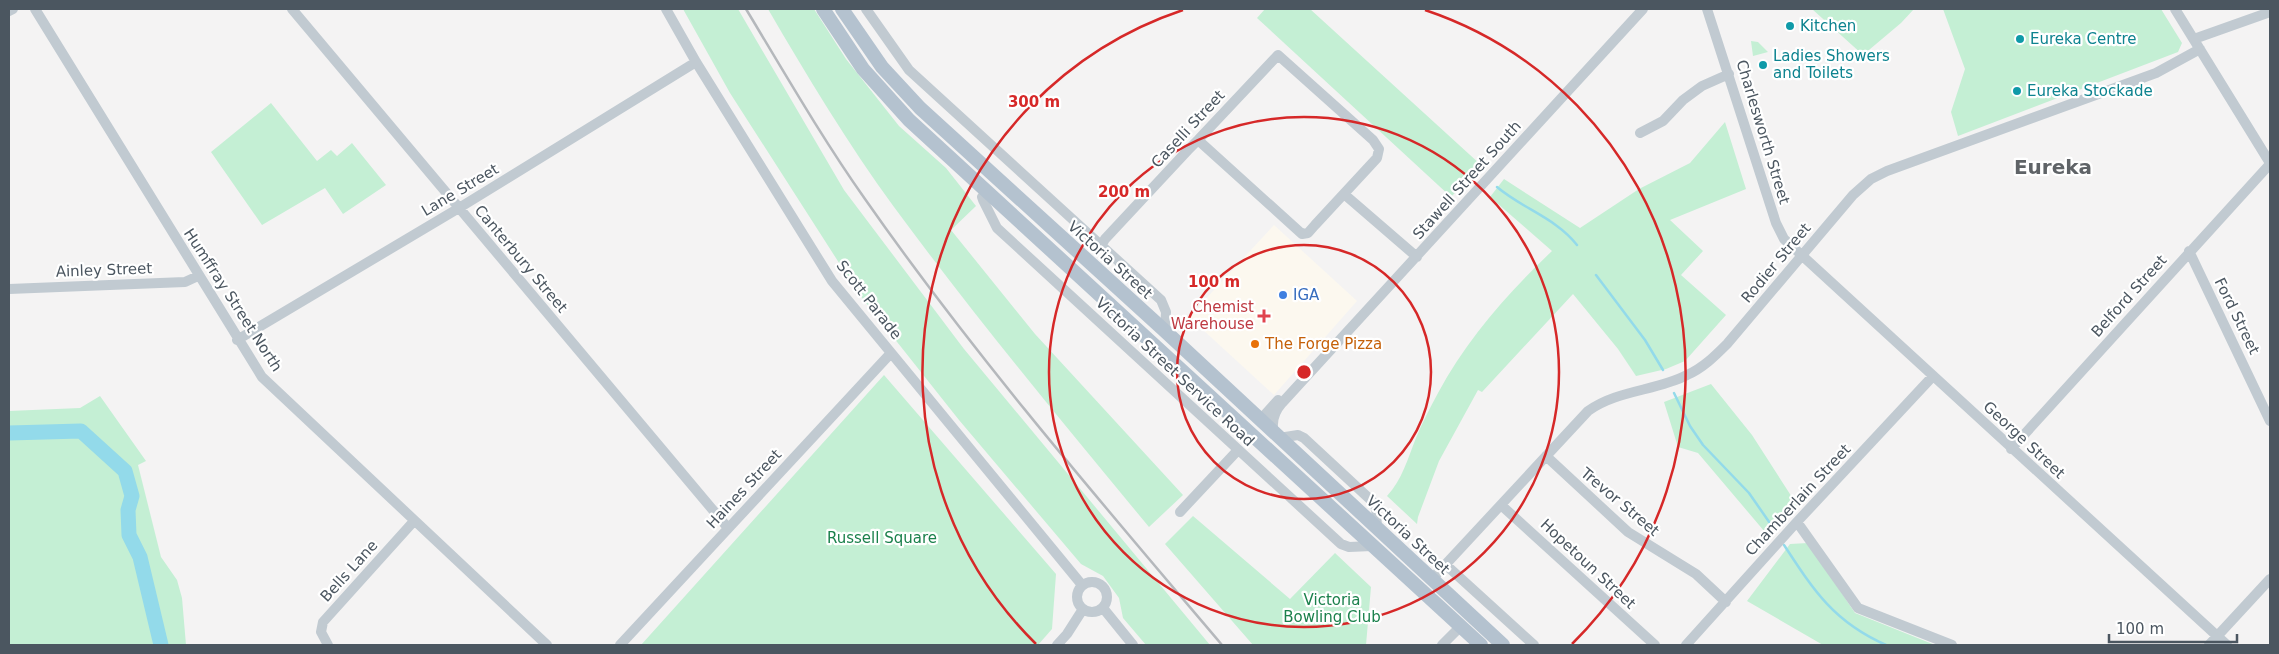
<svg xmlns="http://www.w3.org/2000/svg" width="2279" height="654" font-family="'DejaVu Sans',sans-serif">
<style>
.commercial{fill:#fcf8ef}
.green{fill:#c4efd4}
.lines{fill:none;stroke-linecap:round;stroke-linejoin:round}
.stream{stroke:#93daea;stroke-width:2.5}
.river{stroke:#93daea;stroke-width:15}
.minor{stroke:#c1cad1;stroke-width:10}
.major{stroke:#b4c2cf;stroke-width:14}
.rail{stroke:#b5b8bc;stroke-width:2.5}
.ring{fill:none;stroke:#d62828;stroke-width:2.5}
.culture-dot{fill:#0f9aa8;stroke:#fff;stroke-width:2}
.shop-dot{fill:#3f7fe0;stroke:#fff;stroke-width:2}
.health-dot{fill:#e0444e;stroke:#fff;stroke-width:2}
.food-dot{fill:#e8710a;stroke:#fff;stroke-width:2}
.labels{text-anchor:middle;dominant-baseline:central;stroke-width:4.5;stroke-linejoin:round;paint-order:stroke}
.culture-label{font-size:15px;fill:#0d838f;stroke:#fff;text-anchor:start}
.street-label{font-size:15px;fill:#4b5660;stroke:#fff}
.shop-label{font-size:15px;fill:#366cbe;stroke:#fff;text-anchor:start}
.health-label{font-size:15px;fill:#be3a42;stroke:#fff;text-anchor:end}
.food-label{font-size:15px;fill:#c56008;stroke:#fff;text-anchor:start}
.park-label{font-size:15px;fill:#1b814c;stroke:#fff}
.district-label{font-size:20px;font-weight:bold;fill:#5f6367;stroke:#fff}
.centre{fill:#d62828;stroke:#fff;stroke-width:2.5}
.ring-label{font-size:15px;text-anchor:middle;font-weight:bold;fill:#d62828;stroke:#fff;stroke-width:4.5;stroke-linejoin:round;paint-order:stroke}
</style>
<rect width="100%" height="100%" fill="#f4f3f3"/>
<path class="commercial" d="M 1274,225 L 1357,301 L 1274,395 L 1189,317 Z"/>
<path class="green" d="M 683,9 L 738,9 L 844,190 L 964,349 L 1210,645 L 1146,645 L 1123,618 L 1119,598 L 1103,576 L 1081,564 L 959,420 L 859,294 L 730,93 Z
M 768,9 L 814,9 L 846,59 L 899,126 L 946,168 L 976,206 L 951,230 L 1035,334 L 1183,495 L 1149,527 C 1062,422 975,317 894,207 C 848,144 807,76 768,9 Z
M 1265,9 L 1310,9 L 1481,165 L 1451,197 L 1257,18 Z
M 1812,9 L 1914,9 L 1901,23 L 1863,55 Z
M 1943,9 L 2161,9 L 2182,43 L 2178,52 L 1958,136 L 1951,112 L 1965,69 Z
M 1751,41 L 1758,42 L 1768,52 L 1753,56 Z
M 271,103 L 317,161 L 331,150 L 337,156 L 352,143 L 386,185 L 343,214 L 325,188 L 262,225 L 211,152 Z
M 1725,122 L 1746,189 L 1670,220 L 1703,251 L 1681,275 L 1726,315 L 1685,361 L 1666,369 L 1636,376 L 1618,349 L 1573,294 L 1482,392 L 1478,390 L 1439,461 L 1418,517 L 1417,524 L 1387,496 C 1402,480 1408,458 1416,438 C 1422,423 1430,408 1438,393 C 1467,339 1508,293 1552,251 L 1490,197 L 1504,179 L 1580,228 L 1639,189 L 1690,163 Z
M 884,375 L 1056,574 L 1052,629 L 1038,645 L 641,645 Z
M 1711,384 L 1752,435 L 1797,505 L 1770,538 L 1698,453 L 1678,447 L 1664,402 Z
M 100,396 L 146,461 L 138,465 L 161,557 L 177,580 L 182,598 L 186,645 L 9,645 L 9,411 L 80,408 Z
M 1193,516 L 1290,599 L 1335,553 L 1371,587 L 1366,645 L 1253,645 L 1165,544 Z
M 1808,543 L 1855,613 L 1935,645 L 1823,645 L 1747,601 L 1790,544 Z"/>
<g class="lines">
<path class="stream" d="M 1497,187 C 1523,209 1556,218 1577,245
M 1596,275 L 1645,340 L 1663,370
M 1674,393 L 1690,426 L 1703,445 L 1749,493 L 1774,529
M 1784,545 C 1814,591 1834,622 1886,645"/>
<path class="river" d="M 9,433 L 81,431 L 125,471 L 132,496 L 128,510 L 129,535 L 140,557 L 161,645"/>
<path class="minor" d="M 35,9 L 262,377 L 547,645
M 292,9 L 728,528
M 666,9 L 696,62 L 832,281 L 1082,585
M 866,9 L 909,70 L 1161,300 L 1166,312 L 1165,331
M 1707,9 L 1776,223 L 1784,239 L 2227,645
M 2175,9 L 2270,163
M 9,11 L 13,9
M 2194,39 L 2270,12
M 1640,133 L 1663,121 L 1683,100 L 1702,86 L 1729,74
M 987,192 L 982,197 L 983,200 L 997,228 L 1341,544 L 1349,547 L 1372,546
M 1344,194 L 1417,257
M 1101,246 L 1105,239 L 1188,150 L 1198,140 L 1278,55 L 1373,140 L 1379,149 L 1377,158 L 1315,225 L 1308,233 L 1302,234 L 1198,140
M 2189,251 L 2270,421
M 9,289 L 185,282 L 198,276
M 237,340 L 459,208 L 696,62
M 1260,420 L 1278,400
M 1274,433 C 1271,422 1275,411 1282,403 L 1643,9
M 1279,438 L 1298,435 L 1304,438 L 1373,502 C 1380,511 1374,519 1378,529
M 2011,449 L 2270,164
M 1546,456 L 1628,532 L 1696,574 L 1726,602
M 1501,505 L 1655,645
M 1180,512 L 1238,450
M 1797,522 L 1858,608 L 1952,645
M 1446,565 L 1534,645
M 1432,579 L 1588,411 C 1617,390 1656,391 1687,375 C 1703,368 1715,356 1727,344 L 1853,195 L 1871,179 L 1887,171 L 2156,73 L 2200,49
M1077 597a15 15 0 1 1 30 0a15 15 0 1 1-30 0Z
M 1103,608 L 1133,645
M 328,645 L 321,632 L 323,622 L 414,521
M 620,645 L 891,353
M 1057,645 L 1067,634 L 1083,609
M 1442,645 L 1461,626
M 1686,645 L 1795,524 L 1933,376
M 2209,645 L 2270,579"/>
<path class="major" d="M 823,9 L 863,69 L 909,120 L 1481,645
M 842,9 L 882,67 L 920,108 L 1165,331 L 1503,645"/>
<path class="rail" d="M 746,9 C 784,72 822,138 865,199 C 974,355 1099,500 1222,645"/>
</g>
<g class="ring">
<circle cx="1304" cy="372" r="127"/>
<circle cx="1304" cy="372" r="255"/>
<path d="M1036 644A382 382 0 0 1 1183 10M1425 10A382 382 0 0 1 1572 644"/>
</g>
<g class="culture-dot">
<circle cx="1790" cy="26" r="5"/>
<circle cx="2020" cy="39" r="5"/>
<circle cx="1763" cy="65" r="5"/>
<circle cx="2017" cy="91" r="5"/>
</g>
<circle class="shop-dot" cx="1283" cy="295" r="5"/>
<path class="health-dot" d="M1261.5 308.5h5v5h5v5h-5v5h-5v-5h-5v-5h5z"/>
<circle class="food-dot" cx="1255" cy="344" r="5"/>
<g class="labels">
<g class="culture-label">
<text x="1800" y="26">Kitchen</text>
<text x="2030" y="39">Eureka Centre</text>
<text x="1773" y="56">Ladies Showers<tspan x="1773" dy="17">and Toilets</tspan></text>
<text x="2027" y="91">Eureka Stockade</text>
</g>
<g class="street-label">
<text transform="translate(1188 129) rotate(-47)">Caselli Street</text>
<text transform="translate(1763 132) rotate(73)">Charlesworth Street</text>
<text transform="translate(1467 180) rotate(-48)">Stawell Street South</text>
<text transform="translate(460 190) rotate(-31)">Lane Street</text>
<text transform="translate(521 259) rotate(50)">Canterbury Street</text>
<text transform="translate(1110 260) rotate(42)">Victoria Street</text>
<text transform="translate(1776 263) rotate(-50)">Rodier Street</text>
<text transform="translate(104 270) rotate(-2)">Ainley Street</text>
<text transform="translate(2129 296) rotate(-48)">Belford Street</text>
<text transform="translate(233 300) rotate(57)">Humffray Street North</text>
<text transform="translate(869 300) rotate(52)">Scott Parade</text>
<text transform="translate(2237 316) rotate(64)">Ford Street</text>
<text transform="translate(1175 372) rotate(43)">Victoria Street Service Road</text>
<text transform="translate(2024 440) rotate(43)">George Street</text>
<text transform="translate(744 489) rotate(-47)">Haines Street</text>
<text transform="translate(1798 500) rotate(-47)">Chamberlain Street</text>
<text transform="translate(1620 502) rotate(40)">Trevor Street</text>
<text transform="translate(1408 535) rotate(43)">Victoria Street</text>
<text transform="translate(1588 564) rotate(43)">Hopetoun Street</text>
<text transform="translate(349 571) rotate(-48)">Bells Lane</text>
</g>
<g class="shop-label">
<text x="1293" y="295">IGA</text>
</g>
<g class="health-label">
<text x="1254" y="307">Chemist<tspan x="1254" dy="17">Warehouse</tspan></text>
</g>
<g class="food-label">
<text x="1265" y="344">The Forge Pizza</text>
</g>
<g class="park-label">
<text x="882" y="538">Russell Square</text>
<text x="1332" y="600">Victoria<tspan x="1332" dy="17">Bowling Club</tspan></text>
</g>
<g class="district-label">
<text x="2053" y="167">Eureka</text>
</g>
</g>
<circle cx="1304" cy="372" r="8" class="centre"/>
<g class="ring-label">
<text x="1034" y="107">300 m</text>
<text x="1124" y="197">200 m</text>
<text x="1214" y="287">100 m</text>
</g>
<rect width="2279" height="654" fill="none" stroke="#4b5660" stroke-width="20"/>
<path d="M2109 634v8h128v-8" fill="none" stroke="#4b5660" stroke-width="2.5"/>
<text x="2116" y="634" font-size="15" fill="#4b5660" stroke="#ffffff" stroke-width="4" paint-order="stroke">100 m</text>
</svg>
